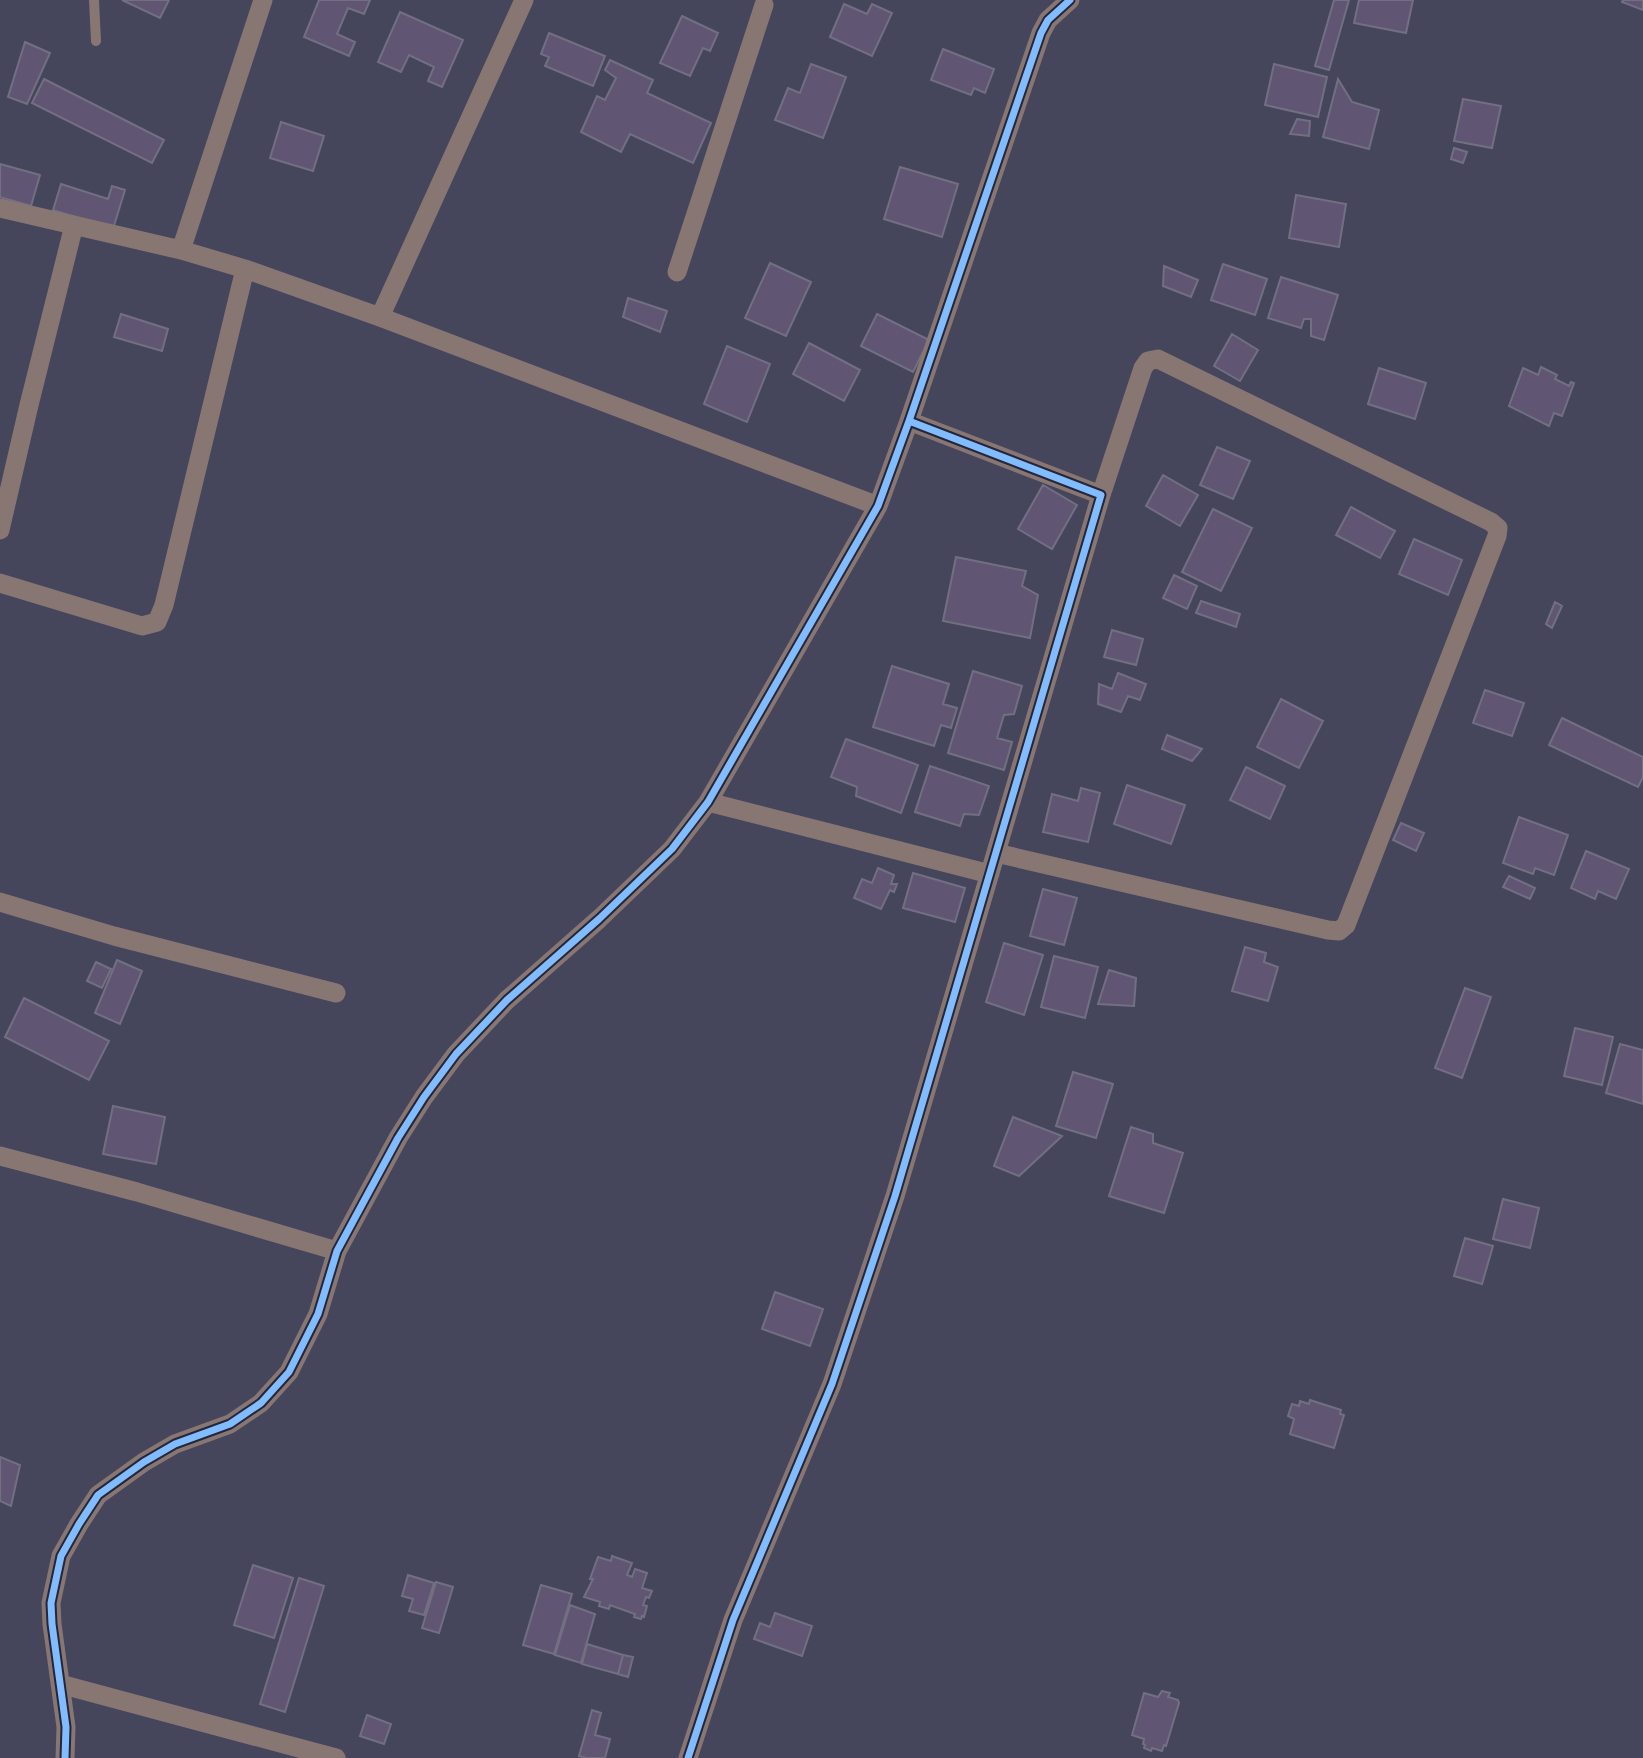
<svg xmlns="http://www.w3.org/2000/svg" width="1643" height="1758" font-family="Spectral,serif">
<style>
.building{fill:#605674;stroke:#736f82;stroke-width:2}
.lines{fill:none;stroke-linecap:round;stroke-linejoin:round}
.lane{stroke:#887673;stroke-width:10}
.street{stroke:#887673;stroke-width:19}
.cycleway-casing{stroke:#252639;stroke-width:11}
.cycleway{stroke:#80bcff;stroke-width:7}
</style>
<rect width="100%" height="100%" fill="#45455c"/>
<path class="building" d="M 122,0 L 169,0 L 160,18 Z
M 319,0 L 370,0 L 364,14 L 348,8 L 337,34 L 355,42 L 349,56 L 304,37 Z
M 1334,0 L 1349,0 L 1329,70 L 1315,66 Z
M 1359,0 L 1413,0 L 1406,33 L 1354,23 Z
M 1623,0 L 1643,0 L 1643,10 L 1622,2 Z
M 844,4 L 867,14 L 872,4 L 892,13 L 872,56 L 830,37 Z
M 400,12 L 463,40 L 442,87 L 428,81 L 434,67 L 409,55 L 401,72 L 378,62 Z
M 682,16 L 718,33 L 710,51 L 703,48 L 690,76 L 660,63 Z
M 549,33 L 605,56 L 593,86 L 545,66 L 549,57 L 541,54 Z
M 25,42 L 50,53 L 27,104 L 8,97 Z
M 943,49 L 994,69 L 985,93 L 974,88 L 971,95 L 931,80 Z
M 610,60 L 653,80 L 647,93 L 711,123 L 693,163 L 630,134 L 621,152 L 581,132 L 597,96 L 605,100 L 616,78 L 605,70 Z
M 811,64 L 846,77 L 823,138 L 775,120 L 788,88 L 800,93 Z
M 1274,64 L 1327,77 L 1318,117 L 1265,105 Z
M 44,79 L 164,140 L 152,163 L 32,103 Z
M 1338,79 L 1352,102 L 1379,110 L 1369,149 L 1323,137 Z
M 1463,99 L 1501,106 L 1492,148 L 1454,141 Z
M 1297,119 L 1310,121 L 1309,136 L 1290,134 Z
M 281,122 L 324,136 L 313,171 L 270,158 Z
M 1454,148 L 1467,152 L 1463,163 L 1451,159 Z
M 0,164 L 40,175 L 31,206 L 0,197 Z
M 900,167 L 958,184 L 942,237 L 884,219 Z
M 61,184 L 108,199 L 112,186 L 125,190 L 113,229 L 53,210 Z
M 1296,195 L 1346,204 L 1339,247 L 1289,238 Z
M 770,263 L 811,282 L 786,336 L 745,318 Z
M 1223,264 L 1267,279 L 1255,315 L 1211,300 Z
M 1164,266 L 1198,280 L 1191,297 L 1163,286 Z
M 1281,277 L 1338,295 L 1324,340 L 1311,336 L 1311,319 L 1304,319 L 1301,328 L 1268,318 Z
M 628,298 L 667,311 L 660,332 L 623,317 Z
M 121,314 L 168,329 L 162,351 L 114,337 Z
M 877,314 L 929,340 L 913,372 L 861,346 Z
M 1232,334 L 1258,350 L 1240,381 L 1214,366 Z
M 809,343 L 860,370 L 844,401 L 793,374 Z
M 727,346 L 770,364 L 747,422 L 704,404 Z
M 1541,367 L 1557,375 L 1555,379 L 1569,386 L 1571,382 L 1574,383 L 1562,416 L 1554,413 L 1549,426 L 1509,406 L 1523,368 L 1538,375 Z
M 1379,368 L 1426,383 L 1415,419 L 1368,404 Z
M 1217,447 L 1250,461 L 1233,499 L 1200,485 Z
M 1163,475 L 1198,495 L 1180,526 L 1146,506 Z
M 1043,485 L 1077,505 L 1052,549 L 1018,529 Z
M 1351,507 L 1395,531 L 1380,558 L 1336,535 Z
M 1213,509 L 1252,528 L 1221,591 L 1182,572 Z
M 1414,539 L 1462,560 L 1448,595 L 1399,574 Z
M 956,557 L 1026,571 L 1022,586 L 1038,595 L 1030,638 L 943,621 Z
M 1174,575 L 1197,586 L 1187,609 L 1163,598 Z
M 1201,601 L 1240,614 L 1236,627 L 1196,613 Z
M 1555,602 L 1562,606 L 1552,628 L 1546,624 Z
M 1112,630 L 1143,639 L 1136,665 L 1104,657 Z
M 892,666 L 949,684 L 943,704 L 957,708 L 951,728 L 941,725 L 934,746 L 873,727 Z
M 973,671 L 1022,686 L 1014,714 L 1004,715 L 997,738 L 1012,742 L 1004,770 L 948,753 Z
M 1118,673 L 1146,684 L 1140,700 L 1128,696 L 1121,712 L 1098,704 L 1099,684 L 1112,689 Z
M 1485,690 L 1524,703 L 1512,736 L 1473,723 Z
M 1281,699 L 1323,721 L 1299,768 L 1257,747 Z
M 1562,718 L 1643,757 L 1643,777 L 1638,787 L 1549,745 Z
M 1167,735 L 1202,749 L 1192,761 L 1162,749 Z
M 846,739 L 918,765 L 901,813 L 856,796 L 857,787 L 831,777 Z
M 930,766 L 989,786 L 979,815 L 964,814 L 960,826 L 915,812 Z
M 1246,767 L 1285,786 L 1270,819 L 1230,800 Z
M 1127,785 L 1185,805 L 1171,844 L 1114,824 Z
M 1081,788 L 1100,793 L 1088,842 L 1043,832 L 1052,794 L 1078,801 Z
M 1519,817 L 1568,835 L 1554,875 L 1535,868 L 1533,874 L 1503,863 Z
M 1401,823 L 1424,833 L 1416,851 L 1393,840 Z
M 1586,851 L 1629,869 L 1616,899 L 1598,891 L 1595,899 L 1571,888 Z
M 878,868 L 894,875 L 891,884 L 897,884 L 894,892 L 890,890 L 881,909 L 854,898 L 862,879 L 872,883 Z
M 913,873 L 965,888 L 955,922 L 903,908 Z
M 1509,876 L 1535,888 L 1530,899 L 1503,887 Z
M 1043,889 L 1077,898 L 1064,945 L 1030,936 Z
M 1004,943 L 1043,955 L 1024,1015 L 986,1002 Z
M 1245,947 L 1266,953 L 1264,962 L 1278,967 L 1268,1001 L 1232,991 Z
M 1054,956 L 1098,967 L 1085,1018 L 1041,1007 Z
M 117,960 L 142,971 L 120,1024 L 95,1013 Z
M 96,962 L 111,969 L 102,988 L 87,981 Z
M 1109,970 L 1136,978 L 1134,1006 L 1098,1004 Z
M 1465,988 L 1491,997 L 1462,1078 L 1435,1068 Z
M 24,998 L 109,1041 L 89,1080 L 5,1037 Z
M 1575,1028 L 1613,1037 L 1602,1085 L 1564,1076 Z
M 1620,1044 L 1643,1050 L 1643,1104 L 1606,1093 Z
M 1073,1072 L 1113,1084 L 1096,1138 L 1056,1126 Z
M 113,1106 L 165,1117 L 156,1164 L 103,1154 Z
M 1013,1117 L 1062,1136 L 1019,1176 L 994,1166 Z
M 1131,1127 L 1153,1134 L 1153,1143 L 1183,1153 L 1164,1213 L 1109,1196 Z
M 1503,1199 L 1539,1208 L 1530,1248 L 1493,1239 Z
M 1465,1238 L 1493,1246 L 1482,1284 L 1454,1276 Z
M 775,1292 L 823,1309 L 810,1346 L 762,1329 Z
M 1310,1400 L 1341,1410 L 1340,1414 L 1344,1415 L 1334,1448 L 1290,1434 L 1294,1419 L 1288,1416 L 1292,1404 L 1299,1406 L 1300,1401 L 1309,1404 Z
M 0,1457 L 20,1465 L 11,1506 L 0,1501 Z
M 612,1556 L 632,1563 L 627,1575 L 632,1577 L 635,1569 L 647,1573 L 642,1588 L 652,1591 L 649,1598 L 646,1597 L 643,1605 L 647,1606 L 644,1617 L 642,1616 L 641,1619 L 634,1617 L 635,1614 L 610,1605 L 609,1609 L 599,1606 L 600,1602 L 584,1597 L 593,1579 L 590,1579 L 598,1557 L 611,1561 Z
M 253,1565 L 293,1578 L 274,1638 L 234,1625 Z
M 408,1575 L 434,1583 L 424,1615 L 409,1611 L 413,1599 L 402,1596 Z
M 299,1578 L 324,1586 L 285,1712 L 260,1704 Z
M 436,1582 L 453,1587 L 439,1633 L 422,1628 Z
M 541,1585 L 572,1594 L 554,1654 L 523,1645 Z
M 570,1605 L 595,1614 L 581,1663 L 555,1655 Z
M 775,1613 L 812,1626 L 802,1656 L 754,1639 L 760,1623 L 770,1627 Z
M 587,1644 L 623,1655 L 618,1674 L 582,1664 Z
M 623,1655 L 633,1657 L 628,1677 L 618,1674 Z
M 1162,1691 L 1170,1693 L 1168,1697 L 1178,1700 L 1179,1703 L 1166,1746 L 1164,1745 L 1162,1751 L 1152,1748 L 1151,1751 L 1144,1748 L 1145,1745 L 1143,1744 L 1144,1739 L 1132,1735 L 1144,1693 L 1158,1697 Z
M 592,1710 L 601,1713 L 595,1735 L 610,1739 L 605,1758 L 586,1758 L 579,1756 Z
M 367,1715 L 391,1724 L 384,1744 L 360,1736 Z"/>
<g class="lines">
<path class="lane" d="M 94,0 L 96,41"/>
<path class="street" d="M 0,208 L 181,250 L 245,269 L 380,317 L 878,506
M 181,250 L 263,0
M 677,272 L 764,5
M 380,317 L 524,0
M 0,530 L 29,405 L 74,225
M 0,583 L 142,626 L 157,622 L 164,605 L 245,269
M 708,802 L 990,874
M 996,853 L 1328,930 L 1339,931 L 1346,925 L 1497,536 L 1498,528 L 1491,522 L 1158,359 L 1148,361 L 1143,368 L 1101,495
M 0,902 L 114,936 L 336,993
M 0,1156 L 137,1192 L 337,1251
M 60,1684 L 336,1758
M 65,1758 L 66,1727 L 52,1624 L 51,1603 L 61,1556 L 79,1524 L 98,1495 L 144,1462 L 175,1444 L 230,1424 L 261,1403 L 289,1372 L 318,1314 L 337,1251 L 398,1138 L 424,1097 L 456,1054 L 507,1000 L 599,919 L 672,849 L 708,802 L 878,506 L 909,421 L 1041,33 L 1048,20 L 1070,0
M 688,1758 L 733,1620 L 832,1384 L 895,1196 L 1101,495 L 909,421"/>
<g class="cycleway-casing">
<path id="cycleway" d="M 65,1758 L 66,1727 L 52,1624 L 51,1603 L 61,1556 L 79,1524 L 98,1495 L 144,1462 L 175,1444 L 230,1424 L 261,1403 L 289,1372 L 318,1314 L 337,1251 L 398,1138 L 424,1097 L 456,1054 L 507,1000 L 599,919 L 672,849 L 708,802 L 878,506 L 909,421 L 1041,33 L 1048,20 L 1070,0
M 688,1758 L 733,1620 L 832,1384 L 895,1196 L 1101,495 L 909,421"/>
</g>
<use href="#cycleway" class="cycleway"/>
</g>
</svg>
